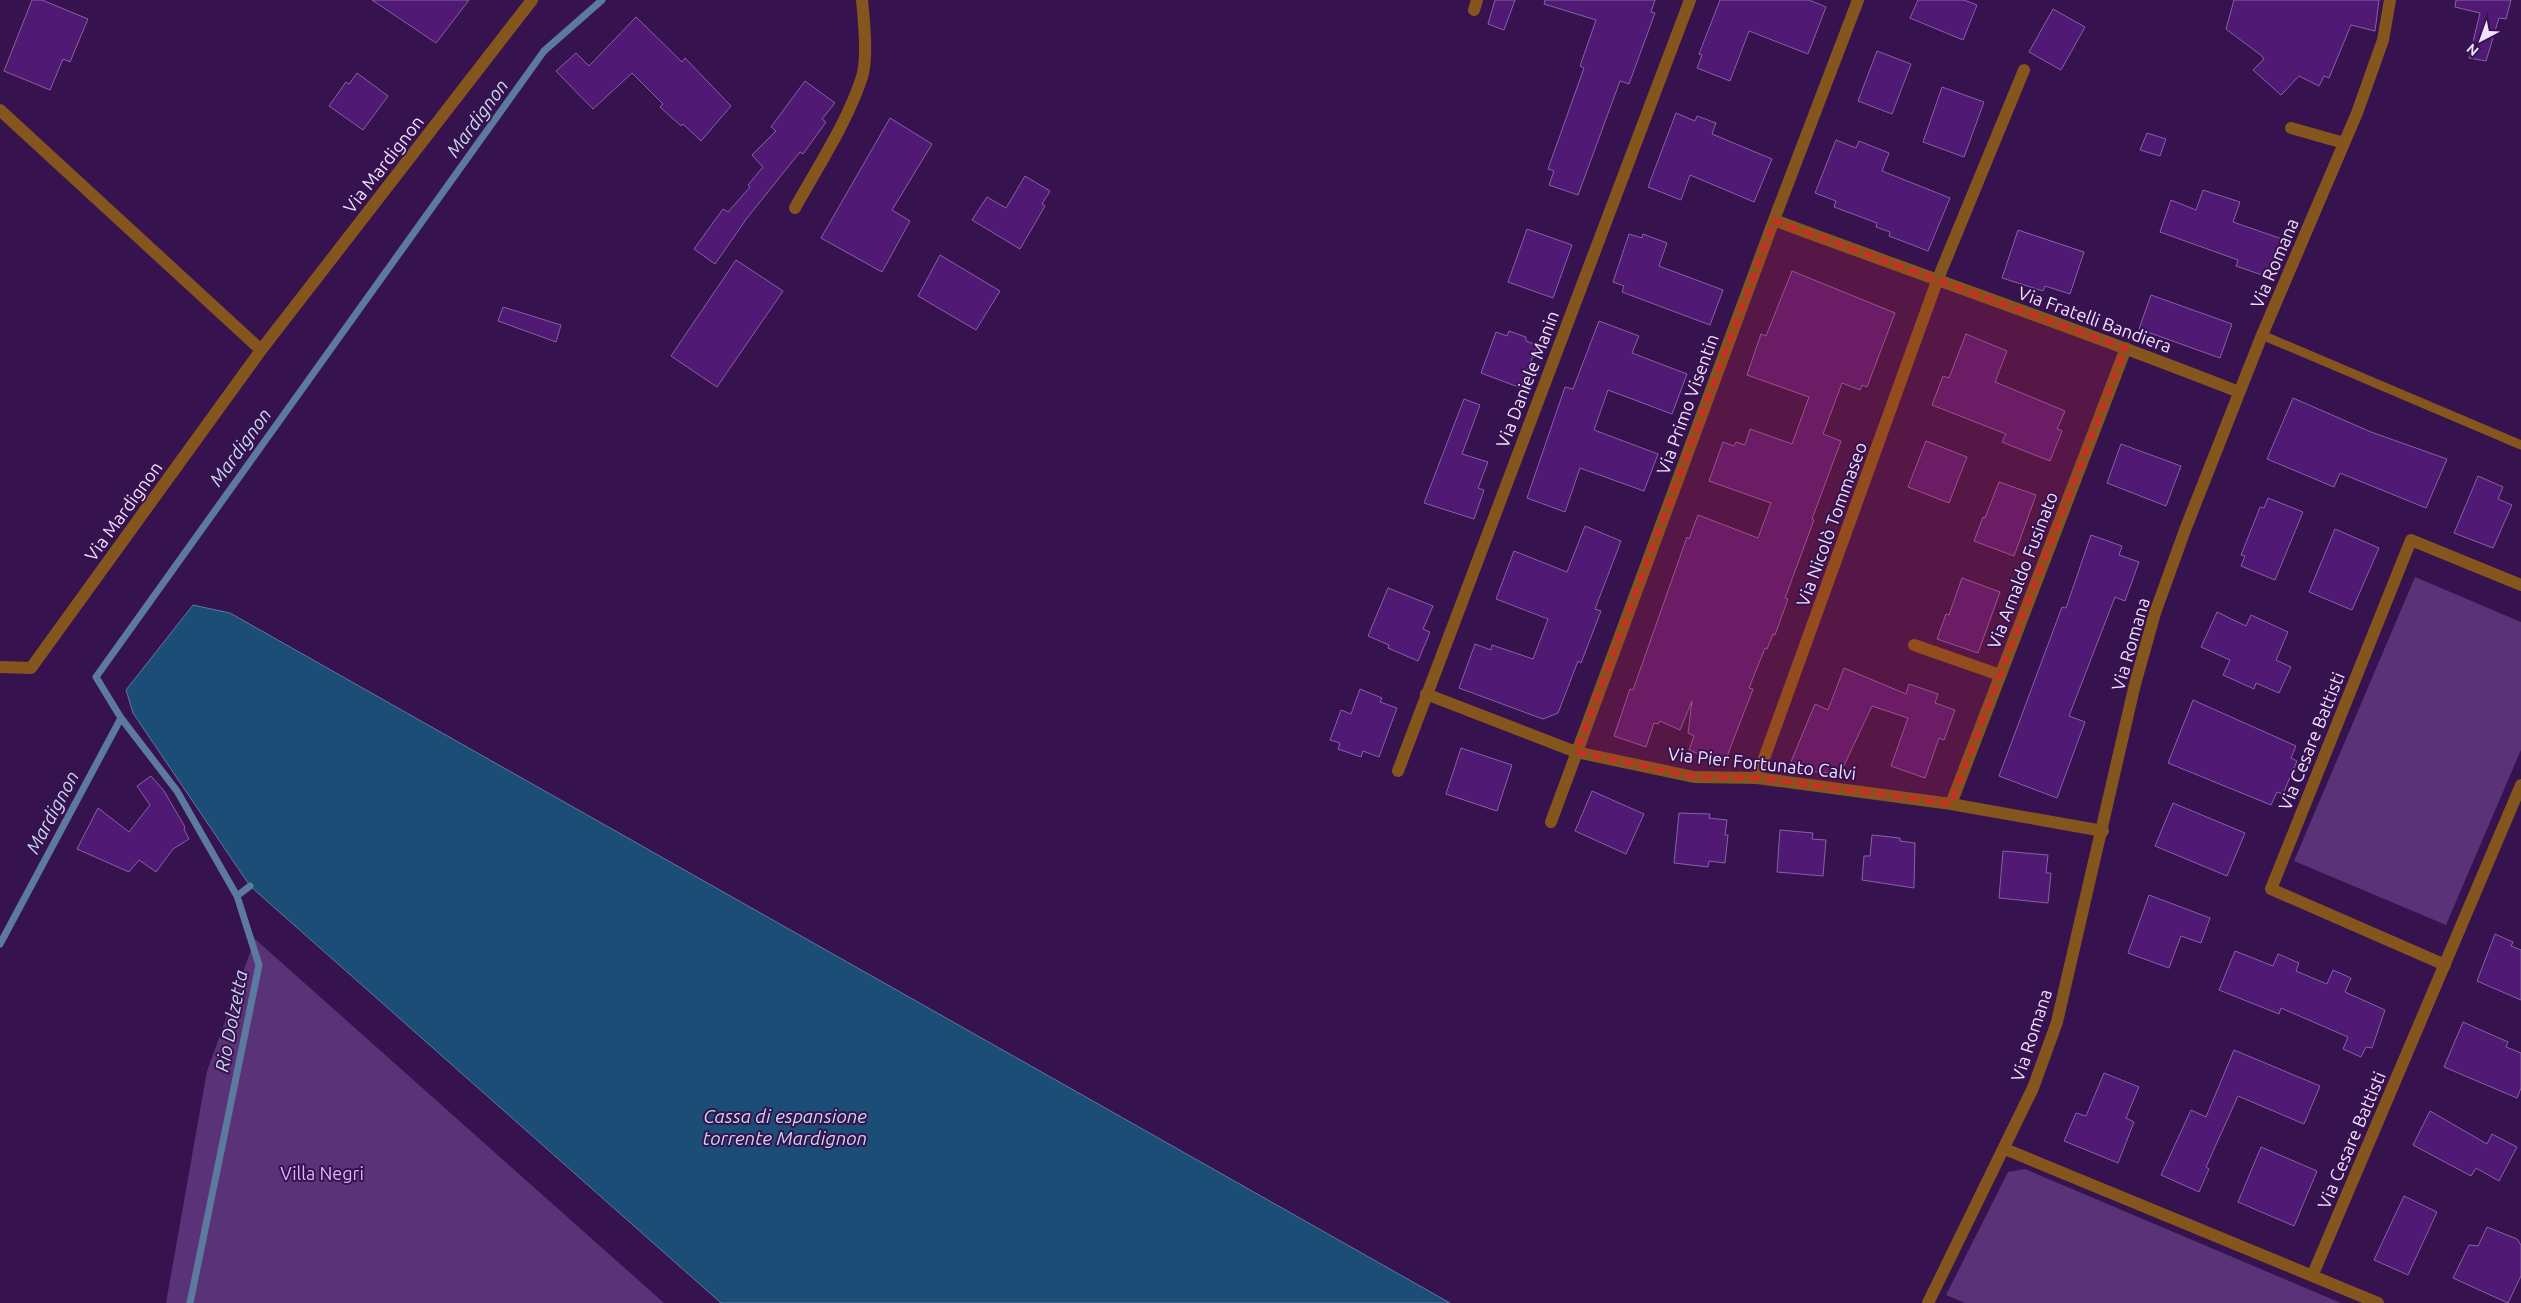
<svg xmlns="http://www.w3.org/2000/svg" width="2521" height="1303" font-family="Ubuntu,sans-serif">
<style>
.green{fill:#5a3278}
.water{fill:#1c4d77;stroke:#5c79a0}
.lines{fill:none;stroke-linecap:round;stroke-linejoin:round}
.stream{stroke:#5c79a0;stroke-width:7}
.building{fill:#501974;stroke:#8562a4}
.service{stroke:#84561d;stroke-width:9}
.minor{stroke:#84561d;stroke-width:12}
.marked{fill:#d62828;fill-opacity:0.2;stroke:#d62828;stroke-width:4;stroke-dasharray:10 6;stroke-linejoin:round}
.labels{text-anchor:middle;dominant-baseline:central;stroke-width:4;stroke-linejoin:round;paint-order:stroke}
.street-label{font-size:18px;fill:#f0e1ff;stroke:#36124e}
.park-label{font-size:18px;fill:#dbb6fe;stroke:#36124e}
.water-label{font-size:19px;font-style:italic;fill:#c5d9ed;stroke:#36124e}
</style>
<rect width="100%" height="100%" fill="#36124e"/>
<path class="green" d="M 2415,577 L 2521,622 L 2521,750 L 2446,925 L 2294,861 Z
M 255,939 L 664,1303 L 166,1303 L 207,1071 Z
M 2025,1169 L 2341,1303 L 1965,1303 L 1946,1295 L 2008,1172 Z"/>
<path class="water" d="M 193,605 L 230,613 L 1450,1303 L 721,1303 L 250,886 L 133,713 L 126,690 Z"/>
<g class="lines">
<path class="stream" d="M 237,896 L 250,886
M 0,944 L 121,718
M 190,1303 L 259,965 L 237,896 L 177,791 L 121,718 L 96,677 L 544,51 L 602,0"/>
</g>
<path class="building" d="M 32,0 L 42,0 L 88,19 L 70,62 L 63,59 L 50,90 L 4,71 Z
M 372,0 L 469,0 L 436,43 Z
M 1495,0 L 1515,0 L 1504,30 L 1488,24 Z
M 1545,0 L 1655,0 L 1651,12 L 1655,13 L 1629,84 L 1620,81 L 1578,195 L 1549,185 L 1554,171 L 1548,169 L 1584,68 L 1580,66 L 1596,20 L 1544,4 Z
M 1720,0 L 1809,0 L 1826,7 L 1808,54 L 1749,31 L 1730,81 L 1697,68 L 1702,55 L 1699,54 Z
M 1918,0 L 1964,0 L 1977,5 L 1963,40 L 1910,18 Z
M 2234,0 L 2379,0 L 2375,31 L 2351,25 L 2329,78 L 2324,76 L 2319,86 L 2299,76 L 2281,95 L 2253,70 L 2264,59 L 2262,56 L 2226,29 Z
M 2456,0 L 2511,0 L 2506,19 L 2499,18 L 2486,61 L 2469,58 L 2480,13 L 2455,7 Z
M 2053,9 L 2085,27 L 2061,70 L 2029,52 Z
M 636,17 L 682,62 L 685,58 L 731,106 L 701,141 L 683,124 L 681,126 L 660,107 L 663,104 L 632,73 L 593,109 L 556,71 L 576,53 L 589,66 Z
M 1877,51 L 1911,64 L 1892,114 L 1858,101 Z
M 357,73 L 388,96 L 363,130 L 329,106 L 346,82 L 349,84 Z
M 805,81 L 835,103 L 822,119 L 826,122 L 803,154 L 800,152 L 747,218 L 715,264 L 694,249 L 723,209 L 728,212 L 750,187 L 748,185 L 763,167 L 752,155 L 776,131 L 771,127 Z
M 1942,87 L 1984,102 L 1964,157 L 1923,142 Z
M 1676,113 L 1695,121 L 1697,116 L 1716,123 L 1712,134 L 1772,159 L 1754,202 L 1690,175 L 1681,200 L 1648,187 Z
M 890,118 L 932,144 L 892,210 L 910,221 L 882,272 L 821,238 Z
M 2147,133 L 2166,139 L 2160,156 L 2140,150 Z
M 1836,140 L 1856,148 L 1859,141 L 1889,153 L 1882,171 L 1950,198 L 1928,251 L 1889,236 L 1890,232 L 1876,227 L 1877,223 L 1834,207 L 1836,201 L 1815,193 Z
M 1025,176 L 1050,191 L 1042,204 L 1045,206 L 1020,249 L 972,220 L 987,197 L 1006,208 Z
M 2203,190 L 2240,202 L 2233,222 L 2282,239 L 2268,277 L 2236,266 L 2238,260 L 2160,232 L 2171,200 L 2196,210 Z
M 1527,229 L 1572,245 L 1553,298 L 1508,282 Z
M 2018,230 L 2084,252 L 2070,294 L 2045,286 L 2043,291 L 2002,278 Z
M 1629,234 L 1642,238 L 1643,234 L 1667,243 L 1659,266 L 1723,290 L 1710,325 L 1622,292 L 1624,286 L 1613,282 Z
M 940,255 L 1000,291 L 976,330 L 918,296 Z
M 736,260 L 783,291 L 717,387 L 671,356 Z
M 1792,271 L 1895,313 L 1867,387 L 1862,385 L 1860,390 L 1842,383 L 1823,434 L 1841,441 L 1812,519 L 1814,520 L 1785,598 L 1788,599 L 1775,635 L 1773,634 L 1767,649 L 1765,648 L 1749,688 L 1753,689 L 1724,764 L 1689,750 L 1694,736 L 1688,733 L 1692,701 L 1680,730 L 1660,721 L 1658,724 L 1654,723 L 1646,747 L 1614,736 L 1630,689 L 1633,690 L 1687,537 L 1689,539 L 1698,515 L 1758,538 L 1771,503 L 1709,481 L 1723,442 L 1734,446 L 1736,442 L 1745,445 L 1750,429 L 1792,444 L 1809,397 L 1747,375 L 1761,334 L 1766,336 Z
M 2151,295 L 2232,324 L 2220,358 L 2139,329 Z
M 503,307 L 561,325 L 556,342 L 498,321 Z
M 1599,321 L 1639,336 L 1632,353 L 1687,374 L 1672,414 L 1608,390 L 1594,430 L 1658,454 L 1644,491 L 1580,468 L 1565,512 L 1527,498 L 1565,387 L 1573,389 Z
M 1509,331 L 1526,337 L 1526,341 L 1537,345 L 1521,388 L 1481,373 L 1496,332 L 1507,336 Z
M 1966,334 L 2007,351 L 1995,382 L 2065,411 L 2057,429 L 2062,431 L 2050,461 L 2002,442 L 2006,434 L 1932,405 L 1943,376 L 1949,378 Z
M 2293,398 L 2371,432 L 2447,459 L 2426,508 L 2340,473 L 2334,487 L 2267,459 Z
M 1464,399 L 1480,405 L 1462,454 L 1488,462 L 1478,488 L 1484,490 L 1474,519 L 1424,503 Z
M 1926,441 L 1967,457 L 1949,503 L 1908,487 Z
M 2121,444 L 2181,466 L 2166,506 L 2107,483 Z
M 2478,476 L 2503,487 L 2498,499 L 2512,505 L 2493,548 L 2454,533 Z
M 1999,482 L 2036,495 L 2014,556 L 1974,541 L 1983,517 L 1985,518 Z
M 2268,498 L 2303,512 L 2275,580 L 2241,566 L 2245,556 L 2241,555 L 2257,515 L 2260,507 L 2264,508 Z
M 1585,526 L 1621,541 L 1595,609 L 1601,611 L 1581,663 L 1578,661 L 1558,713 L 1543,719 L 1459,688 L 1475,644 L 1491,650 L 1492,645 L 1533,659 L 1548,619 L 1496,599 L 1514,551 L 1567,572 Z
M 2335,529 L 2379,548 L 2352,610 L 2309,592 Z
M 2091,535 L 2122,546 L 2119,555 L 2139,562 L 2125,601 L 2115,597 L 2069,716 L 2085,722 L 2057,798 L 1999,776 L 2062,607 L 2066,608 Z
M 1962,578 L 2000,592 L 1978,653 L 1937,639 L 1946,614 L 1949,615 Z
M 1388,588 L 1433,606 L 1423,629 L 1430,632 L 1418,661 L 1388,648 L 1389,645 L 1368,636 Z
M 2217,612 L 2246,626 L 2251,615 L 2288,632 L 2276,660 L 2291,667 L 2279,693 L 2256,683 L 2254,689 L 2223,675 L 2230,660 L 2201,647 Z
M 1844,668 L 1906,694 L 1909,684 L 1938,694 L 1935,703 L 1955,710 L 1944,740 L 1939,738 L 1925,778 L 1891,766 L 1908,718 L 1872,706 L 1840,774 L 1788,769 L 1815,704 L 1828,710 Z
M 1360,689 L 1382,698 L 1380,702 L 1397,708 L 1379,757 L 1363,751 L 1361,757 L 1338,749 L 1340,743 L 1330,740 L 1341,710 L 1351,714 Z
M 2193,700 L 2296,746 L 2291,758 L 2297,761 L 2283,794 L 2277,792 L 2271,805 L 2168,763 Z
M 1461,748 L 1512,765 L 1497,811 L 1446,794 Z
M 151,776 L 164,791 L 185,827 L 184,829 L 189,839 L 173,849 L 156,872 L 139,860 L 129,872 L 77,849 L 98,808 L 129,832 L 150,805 L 137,786 Z
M 1592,791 L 1644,814 L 1626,854 L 1575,831 Z
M 2173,803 L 2245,833 L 2227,876 L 2155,846 Z
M 1679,813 L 1710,814 L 1709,818 L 1727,820 L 1725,835 L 1728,835 L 1725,863 L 1709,861 L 1708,867 L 1674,863 Z
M 1780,830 L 1813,833 L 1812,839 L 1826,840 L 1823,876 L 1777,872 Z
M 1872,835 L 1900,838 L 1900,841 L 1915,843 L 1914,888 L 1862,880 L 1864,856 L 1870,856 Z
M 2003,851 L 2048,855 L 2046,873 L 2051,873 L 2048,903 L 1999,898 Z
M 2149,895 L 2210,918 L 2201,943 L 2181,936 L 2169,968 L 2128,953 Z
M 2495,934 L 2513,942 L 2511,946 L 2521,950 L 2521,1000 L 2477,981 Z
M 2235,951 L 2273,966 L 2278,954 L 2299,963 L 2296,971 L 2327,984 L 2333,970 L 2351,978 L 2345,992 L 2385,1010 L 2372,1048 L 2366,1047 L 2361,1057 L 2343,1049 L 2348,1037 L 2281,1008 L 2279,1014 L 2219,990 Z
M 2463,1022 L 2508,1042 L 2506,1047 L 2521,1053 L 2521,1088 L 2517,1098 L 2444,1067 Z
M 2234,1050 L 2320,1086 L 2304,1124 L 2238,1096 L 2206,1167 L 2209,1169 L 2199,1192 L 2161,1175 L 2191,1110 L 2206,1117 Z
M 2104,1073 L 2139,1087 L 2126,1118 L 2134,1122 L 2118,1163 L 2064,1141 L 2076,1113 L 2086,1116 Z
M 2430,1111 L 2487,1144 L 2492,1134 L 2517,1147 L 2499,1181 L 2476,1168 L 2471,1176 L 2413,1145 Z
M 2261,1147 L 2317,1171 L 2294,1226 L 2238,1202 Z
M 2404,1196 L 2437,1212 L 2408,1275 L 2374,1260 Z
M 2487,1227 L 2517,1239 L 2521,1245 L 2521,1276 L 2508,1303 L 2453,1278 L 2469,1245 L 2478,1246 Z"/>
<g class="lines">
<path class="service" d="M 2262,335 L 2521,445"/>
<path class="minor" d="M 1474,10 L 1477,0
M 0,110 L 261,350
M 2291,128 L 2344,143
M 795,208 C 818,166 847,123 862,77 C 868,58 864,20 862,0
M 1774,220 C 1929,278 2085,331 2239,392
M 1914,645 L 2000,675
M 0,667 L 31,668 L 261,350 L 532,0
M 1426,694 L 1576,752 L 1694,777 L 1757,778 L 1951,804 L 2103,831
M 1398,771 L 1690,0
M 1757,778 L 1937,281 L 2024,70
M 1951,804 L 2126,348
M 1551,822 L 1774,220 L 1858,0
M 2445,965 L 2271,889 L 2411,540 L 2521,585
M 2005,1149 L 2378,1303
M 2313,1274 L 2521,785
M 1928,1303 L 2033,1088 L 2057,1022 L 2135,684 L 2155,613 L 2185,530 L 2262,335 L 2357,113 L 2383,40 L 2390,0"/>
</g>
<path class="marked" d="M 1774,220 L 2126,348 L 1951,804 L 1757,778 L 1694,777 L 1576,752 Z"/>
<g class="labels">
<g class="street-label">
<text transform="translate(383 164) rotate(-52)">Via Mardignon</text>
<text transform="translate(2274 263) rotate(-67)">Via Romana</text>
<text transform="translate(2095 319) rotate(20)">Via Fratelli Bandiera</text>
<text transform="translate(1527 379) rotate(-69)">Via Daniele Manin</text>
<text transform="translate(1687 404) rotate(-70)">Via Primo Visentin</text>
<text transform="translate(123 511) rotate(-54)">Via Mardignon</text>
<text transform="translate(1831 524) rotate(-70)">Via Nicolò Tommaseo</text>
<text transform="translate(2022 570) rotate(-69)">Via Arnaldo Fusinato</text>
<text transform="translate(2130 644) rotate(-74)">Via Romana</text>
<text transform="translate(2311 741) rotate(-68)">Via Cesare Battisti</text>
<text transform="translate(1762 763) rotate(6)">Via Pier Fortunato Calvi</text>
<text transform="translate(2031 1035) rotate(-72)">Via Romana</text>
<text transform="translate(2351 1140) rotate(-67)">Via Cesare Battisti</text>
</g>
<g class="park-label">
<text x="322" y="1173">Villa Negri</text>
</g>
<g class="water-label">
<text transform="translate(477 118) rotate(-54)">Mardignon</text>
<text transform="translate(240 447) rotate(-54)">Mardignon</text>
<text transform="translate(52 812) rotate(-62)">Mardignon</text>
<text transform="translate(231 1021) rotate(-79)">Rio Dolzetta</text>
<text x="785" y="1116">Cassa di espansione<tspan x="785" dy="22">torrente Mardignon</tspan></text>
</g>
</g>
<g transform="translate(2481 40) rotate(221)" stroke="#36124e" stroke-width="4" paint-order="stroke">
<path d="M0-4L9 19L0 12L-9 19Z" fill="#f0e1ff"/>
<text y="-8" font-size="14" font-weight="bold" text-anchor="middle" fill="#f0e1ff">N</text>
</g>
</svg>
